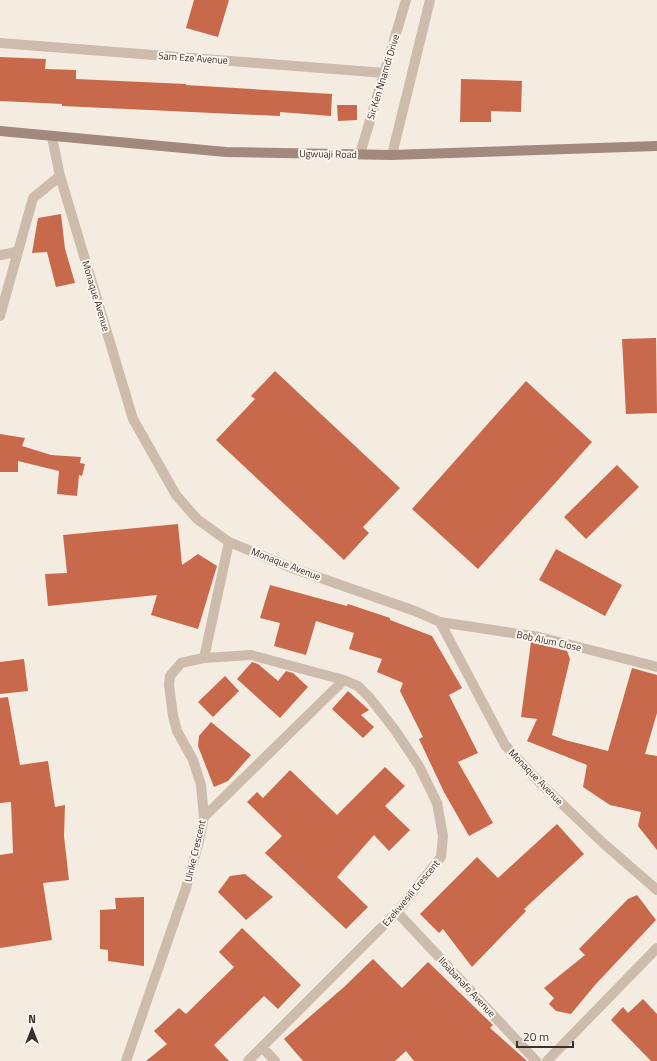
<svg xmlns="http://www.w3.org/2000/svg" width="657" height="1061" font-family="'Titillium Web',sans-serif">
<style>
.building{fill:#c8694b}
.lines{fill:none;stroke-linecap:round;stroke-linejoin:round}
.minor{stroke:#cdbbac;stroke-width:10}
.secondary{stroke:#a18a7d;stroke-width:10}
.labels{text-anchor:middle;dominant-baseline:central;stroke-width:4;stroke-linejoin:round;paint-order:stroke}
.street-label{font-size:10px;fill:#3b302b;stroke:#fbf5ee}
</style>
<rect width="100%" height="100%" fill="#f4ebe1"/>
<path class="building" d="M 194,0 L 229,0 L 218,37 L 186,28 Z
M 0,57 L 46,59 L 45,69 L 76,70 L 76,79 L 186,84 L 186,85 L 332,94 L 331,116 L 280,112 L 280,116 L 62,106 L 62,104 L 0,101 Z
M 461,79 L 522,81 L 521,112 L 491,111 L 491,122 L 460,122 Z
M 337,105 L 357,105 L 357,120 L 338,121 Z
M 61,214 L 65,249 L 75,283 L 56,287 L 47,252 L 32,253 L 38,218 Z
M 656,338 L 657,413 L 626,414 L 622,339 Z
M 275,371 L 400,488 L 363,527 L 369,533 L 344,560 L 216,440 L 255,399 L 251,396 Z
M 526,381 L 592,442 L 478,569 L 412,509 Z
M 0,434 L 25,438 L 22,446 L 51,455 L 81,457 L 80,463 L 85,464 L 82,476 L 79,475 L 77,496 L 57,494 L 59,471 L 18,461 L 18,472 L 0,472 Z
M 617,465 L 639,487 L 586,539 L 564,517 Z
M 178,524 L 182,565 L 198,554 L 217,566 L 198,629 L 151,615 L 157,595 L 48,606 L 45,574 L 67,573 L 63,535 Z
M 556,549 L 622,585 L 605,616 L 539,580 Z
M 270,585 L 347,606 L 348,604 L 390,618 L 390,620 L 432,636 L 462,688 L 449,695 L 478,753 L 458,762 L 493,823 L 469,836 L 444,792 L 419,739 L 423,737 L 400,691 L 403,683 L 377,672 L 382,659 L 349,649 L 354,633 L 316,621 L 306,655 L 274,646 L 280,623 L 260,618 Z
M 531,642 L 567,651 L 570,659 L 552,735 L 565,740 L 608,751 L 632,668 L 657,675 L 657,713 L 645,754 L 657,756 L 657,850 L 638,826 L 641,812 L 610,805 L 583,787 L 587,765 L 527,741 L 537,719 L 521,717 Z
M 24,659 L 28,691 L 0,694 L 0,662 Z
M 252,662 L 258,664 L 278,681 L 286,671 L 293,673 L 308,687 L 280,718 L 237,679 Z
M 225,676 L 239,691 L 213,717 L 198,702 Z
M 348,691 L 369,710 L 361,715 L 374,727 L 363,738 L 332,709 Z
M 8,697 L 20,765 L 48,761 L 55,807 L 65,805 L 64,836 L 69,880 L 43,883 L 52,940 L 0,948 L 0,855 L 13,853 L 11,802 L 0,803 L 0,698 Z
M 211,722 L 251,755 L 228,781 L 214,787 L 198,746 L 199,736 Z
M 385,767 L 405,786 L 385,806 L 410,830 L 389,851 L 374,835 L 337,877 L 368,907 L 346,929 L 265,853 L 282,836 L 247,802 L 257,792 L 263,798 L 290,770 L 337,815 Z
M 557,824 L 584,854 L 524,909 L 526,911 L 472,967 L 443,929 L 439,933 L 420,914 L 477,857 L 498,878 Z
M 245,874 L 273,897 L 246,920 L 218,892 L 230,876 Z
M 637,895 L 656,920 L 595,985 L 571,1014 L 556,1011 L 549,1004 L 554,998 L 544,988 L 585,955 L 579,949 L 628,899 Z
M 144,897 L 144,966 L 108,961 L 108,950 L 100,949 L 100,910 L 116,909 L 115,898 Z
M 242,928 L 301,985 L 278,1009 L 264,996 L 214,1045 L 229,1061 L 146,1061 L 167,1044 L 154,1031 L 179,1008 L 186,1014 L 234,967 L 219,952 Z
M 373,959 L 402,988 L 428,962 L 493,1025 L 490,1028 L 527,1061 L 414,1061 L 406,1051 L 395,1061 L 303,1061 L 284,1039 L 344,987 Z
M 643,999 L 657,1014 L 657,1061 L 651,1061 L 611,1020 L 623,1007 L 628,1013 Z"/>
<g class="lines">
<path class="minor" d="M 0,43 L 385,73
M 52,137 L 60,176 L 133,419 L 176,495 L 197,519 L 229,542 L 292,568 L 415,611 L 440,622 L 505,745 L 539,782 L 603,843 L 657,890
M 360,154 L 406,0
M 392,155 L 430,0
M 0,255 L 16,252
M 0,316 L 33,198 L 60,176
M 440,622 L 539,637 L 657,667
M 204,658 L 251,655 L 344,680 L 358,686 L 370,698 L 395,730 L 419,766 L 437,803 L 443,836 L 441,857 L 397,912 L 248,1061
M 204,817 L 344,680
M 397,912 L 536,1061
M 262,1047 L 275,1061
M 126,1061 L 186,888 L 199,841 L 204,817 L 201,785 L 193,760 L 177,731 L 173,716 L 169,685 L 170,676 L 181,663 L 204,658 L 229,542
M 547,1061 L 657,948"/>
<path class="secondary" d="M 0,131 L 226,152 L 392,155 L 657,146"/>
</g>
<g class="labels">
<g class="street-label">
<text transform="translate(193 58) rotate(4)">Sam Eze Avenue</text>
<text transform="translate(383 77) rotate(-73)">Sir Ken Nnamdi Drive</text>
<text transform="translate(328 154) rotate(1)">Ugwuaji Road</text>
<text transform="translate(96 296) rotate(73)">Monaque Avenue</text>
<text transform="translate(286 564) rotate(21)">Monaque Avenue</text>
<text transform="translate(549 641) rotate(12)">Bob Alum Close</text>
<text transform="translate(536 777) rotate(46)">Monaque Avenue</text>
<text transform="translate(195 851) rotate(-77)">Ulrike Crescent</text>
<text transform="translate(411 893) rotate(-50)">Ezekwesili Crescent</text>
<text transform="translate(467 987) rotate(47)">Iloabanafo Avenue</text>
</g>
</g>
<g transform="translate(32 1029)" stroke="#fbf5ee" stroke-width="3" paint-order="stroke">
<path d="M0-3L7 15L0 10L-7 15Z" fill="#3b302b"/>
<text y="-6" font-size="11" font-weight="bold" text-anchor="middle" fill="#3b302b">N</text>
</g>
<path d="M517 1041v6h56v-6" fill="none" stroke="#3b302b" stroke-width="2"/>
<text x="523" y="1041" font-size="12" fill="#3b302b" stroke="#fbf5ee" stroke-width="3" paint-order="stroke">20 m</text>
</svg>
